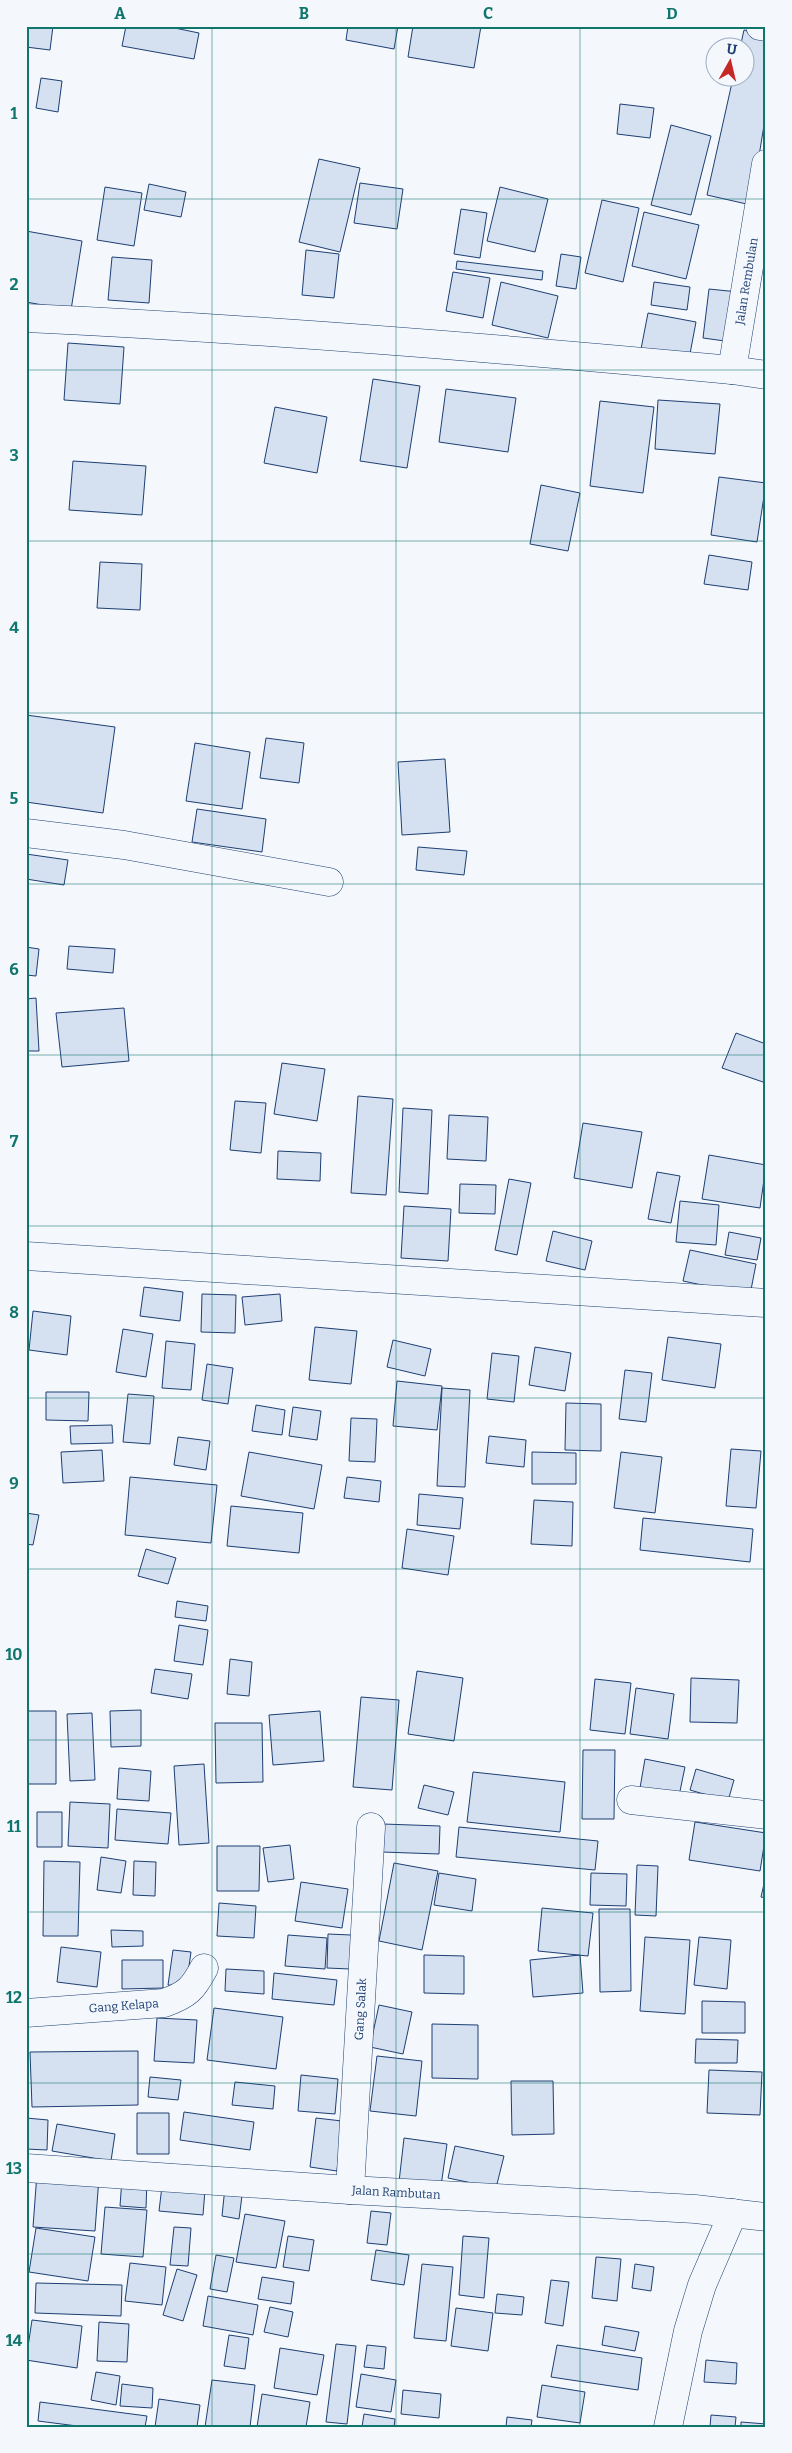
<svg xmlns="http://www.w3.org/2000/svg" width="792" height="2453" font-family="Bitter,serif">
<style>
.building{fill:#d5e0f0;stroke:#1d3f73}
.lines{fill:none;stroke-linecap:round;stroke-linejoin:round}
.street-casing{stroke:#1d3f73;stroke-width:29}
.street{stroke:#f4f7fb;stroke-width:28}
.grid{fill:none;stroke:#0f766e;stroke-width:1;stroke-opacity:0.55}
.labels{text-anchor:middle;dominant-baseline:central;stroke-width:4;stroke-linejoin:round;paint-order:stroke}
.street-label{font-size:12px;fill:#1d3f73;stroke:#f4f7fb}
.neatline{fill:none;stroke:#0f766e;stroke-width:2}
.grid-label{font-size:16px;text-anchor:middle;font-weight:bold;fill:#0f766e}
</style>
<rect width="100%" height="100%" fill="#f4f7fb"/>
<path class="building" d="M 26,26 L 53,26 L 50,50 L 26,47 Z
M 126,26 L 165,26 L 199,33 L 194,59 L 122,46 Z
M 348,26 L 398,26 L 394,49 L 346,40 Z
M 413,26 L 481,26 L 474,68 L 408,57 Z
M 744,30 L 766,35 L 766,113 L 751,205 L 707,195 L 733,78 L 744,78 L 744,48 L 740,48 Z
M 41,78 L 62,81 L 58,112 L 36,108 Z
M 620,104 L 654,108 L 650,138 L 617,134 Z
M 671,125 L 711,136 L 691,215 L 651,205 Z
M 319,159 L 360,168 L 340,252 L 299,242 Z
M 360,183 L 403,189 L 397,229 L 354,223 Z
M 149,184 L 186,192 L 181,217 L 144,210 Z
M 105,187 L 142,193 L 134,246 L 97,240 Z
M 500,187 L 548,199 L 535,252 L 487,241 Z
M 602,200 L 639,208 L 623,282 L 585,273 Z
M 461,209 L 487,213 L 480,258 L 454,254 Z
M 644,212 L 699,225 L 686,279 L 632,266 Z
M 26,231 L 82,241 L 71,310 L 26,302 Z
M 306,250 L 339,254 L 334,298 L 302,295 Z
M 561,254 L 581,257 L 576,289 L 556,286 Z
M 112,257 L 152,260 L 149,303 L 108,300 Z
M 457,261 L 543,271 L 542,280 L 456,269 Z
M 453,272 L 490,278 L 483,318 L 446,311 Z
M 501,282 L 558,296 L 548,338 L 492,325 Z
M 654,282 L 690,287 L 687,310 L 651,305 Z
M 709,289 L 738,292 L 732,342 L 703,338 Z
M 648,313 L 696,322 L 689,359 L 641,349 Z
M 68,343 L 124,347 L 120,404 L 64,400 Z
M 373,379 L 420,386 L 407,468 L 360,461 Z
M 446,389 L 516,398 L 508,452 L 439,442 Z
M 658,400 L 720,404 L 715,454 L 655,449 Z
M 600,401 L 654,407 L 643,493 L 590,486 Z
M 275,407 L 327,417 L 317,473 L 264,463 Z
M 73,461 L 146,466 L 142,515 L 69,510 Z
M 719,477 L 766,483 L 757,542 L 711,535 Z
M 541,485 L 580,493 L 568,551 L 530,544 Z
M 709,555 L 752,562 L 748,590 L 704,584 Z
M 100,562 L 142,564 L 140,610 L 97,608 Z
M 26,715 L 115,727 L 103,813 L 26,802 Z
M 266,738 L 304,743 L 299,783 L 260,778 Z
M 195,743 L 250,752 L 242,809 L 186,801 Z
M 445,759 L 450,832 L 402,835 L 398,762 Z
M 197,809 L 266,819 L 262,852 L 192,842 Z
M 418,847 L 467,851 L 464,875 L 416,870 Z
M 26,854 L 68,860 L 64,885 L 26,879 Z
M 69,946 L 115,949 L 113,973 L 67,969 Z
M 26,947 L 39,949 L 36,976 L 26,975 Z
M 36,998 L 39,1051 L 26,1051 L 26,999 Z
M 124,1008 L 129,1061 L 62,1067 L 56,1013 Z
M 736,1033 L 766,1044 L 766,1083 L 722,1068 Z
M 282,1063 L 325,1069 L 317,1121 L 274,1114 Z
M 358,1096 L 393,1099 L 386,1195 L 351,1193 Z
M 235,1101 L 266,1103 L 261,1153 L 230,1150 Z
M 403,1108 L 432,1110 L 428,1194 L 399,1192 Z
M 449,1115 L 488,1117 L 486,1161 L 447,1159 Z
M 583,1123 L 642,1132 L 632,1188 L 574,1178 Z
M 278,1151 L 321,1153 L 320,1181 L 277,1179 Z
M 709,1155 L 766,1165 L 760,1208 L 702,1199 Z
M 657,1172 L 680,1176 L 671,1223 L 648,1219 Z
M 509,1179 L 531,1183 L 517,1255 L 495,1250 Z
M 460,1184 L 496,1185 L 495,1214 L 459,1213 Z
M 680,1201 L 719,1205 L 716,1245 L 676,1242 Z
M 404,1206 L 451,1209 L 448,1261 L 401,1258 Z
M 553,1231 L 592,1241 L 585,1270 L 546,1261 Z
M 729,1232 L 761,1238 L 757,1260 L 725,1255 Z
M 690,1250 L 756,1264 L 750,1295 L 683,1281 Z
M 144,1287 L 183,1292 L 180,1321 L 140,1316 Z
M 202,1294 L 236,1295 L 235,1333 L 201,1332 Z
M 280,1294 L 282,1321 L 245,1325 L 242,1297 Z
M 33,1311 L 71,1316 L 67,1355 L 29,1350 Z
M 315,1327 L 357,1331 L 351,1384 L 309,1380 Z
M 123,1329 L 153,1334 L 146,1377 L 116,1372 Z
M 668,1337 L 721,1344 L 715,1388 L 662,1380 Z
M 393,1340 L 431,1349 L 425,1376 L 387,1367 Z
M 166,1341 L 195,1344 L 191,1390 L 162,1388 Z
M 535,1347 L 571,1353 L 565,1391 L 529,1385 Z
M 492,1353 L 519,1356 L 514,1402 L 487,1399 Z
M 207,1364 L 233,1368 L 228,1404 L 202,1400 Z
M 625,1370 L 652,1373 L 646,1422 L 619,1419 Z
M 397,1381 L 442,1386 L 437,1430 L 393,1426 Z
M 442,1388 L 470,1390 L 465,1487 L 437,1486 Z
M 46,1392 L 89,1392 L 88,1421 L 46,1420 Z
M 128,1394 L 154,1396 L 150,1444 L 123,1442 Z
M 566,1403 L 601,1404 L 601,1451 L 565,1450 Z
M 256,1405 L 285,1410 L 282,1435 L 252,1431 Z
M 293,1407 L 321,1411 L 317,1440 L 289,1436 Z
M 351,1418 L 377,1419 L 375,1462 L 349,1461 Z
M 112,1425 L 113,1443 L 71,1444 L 70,1426 Z
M 489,1436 L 526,1440 L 524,1467 L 486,1463 Z
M 178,1437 L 210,1441 L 206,1470 L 174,1465 Z
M 731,1449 L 761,1451 L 756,1508 L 726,1506 Z
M 102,1450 L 104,1481 L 63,1483 L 61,1452 Z
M 249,1452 L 322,1465 L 314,1509 L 241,1496 Z
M 532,1452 L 576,1453 L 576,1484 L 532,1484 Z
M 621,1452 L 662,1457 L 655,1513 L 614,1508 Z
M 130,1477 L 217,1485 L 211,1543 L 125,1535 Z
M 347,1477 L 381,1481 L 379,1502 L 344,1498 Z
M 419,1494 L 463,1498 L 460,1529 L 417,1525 Z
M 534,1500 L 573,1502 L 572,1546 L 531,1544 Z
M 231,1506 L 303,1513 L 299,1553 L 227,1546 Z
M 26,1513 L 39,1515 L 33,1545 L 26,1544 Z
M 643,1518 L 753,1529 L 750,1562 L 640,1550 Z
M 407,1529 L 454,1536 L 448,1575 L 402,1568 Z
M 146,1549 L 176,1558 L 168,1584 L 138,1576 Z
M 177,1601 L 208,1606 L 206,1621 L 175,1617 Z
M 179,1625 L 208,1630 L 203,1665 L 174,1661 Z
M 230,1659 L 252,1662 L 249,1696 L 227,1694 Z
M 155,1669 L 192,1674 L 188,1699 L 151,1693 Z
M 417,1671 L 463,1678 L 454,1741 L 408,1734 Z
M 691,1678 L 739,1680 L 737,1723 L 690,1722 Z
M 595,1679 L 631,1683 L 625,1734 L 590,1730 Z
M 636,1688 L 674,1694 L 668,1739 L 630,1734 Z
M 361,1697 L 399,1700 L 392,1790 L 353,1787 Z
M 141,1710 L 141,1746 L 111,1747 L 110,1711 Z
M 26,1711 L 56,1711 L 56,1784 L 26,1784 Z
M 320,1711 L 324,1761 L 273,1765 L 269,1715 Z
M 92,1713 L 95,1780 L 70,1781 L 67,1714 Z
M 215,1723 L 262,1723 L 263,1782 L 216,1783 Z
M 583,1750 L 615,1750 L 614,1819 L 582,1819 Z
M 645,1759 L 685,1767 L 679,1796 L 640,1788 Z
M 204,1764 L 209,1843 L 179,1845 L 174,1766 Z
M 119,1768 L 151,1771 L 149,1801 L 117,1799 Z
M 696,1769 L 734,1780 L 728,1801 L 690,1790 Z
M 473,1772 L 565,1782 L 560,1832 L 467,1822 Z
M 424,1785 L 454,1792 L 448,1815 L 418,1808 Z
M 70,1802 L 110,1804 L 108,1848 L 68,1846 Z
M 117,1809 L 171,1813 L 168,1844 L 115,1840 Z
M 37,1812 L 62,1812 L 62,1847 L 37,1847 Z
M 695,1822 L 766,1833 L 760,1871 L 689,1860 Z
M 383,1824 L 440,1826 L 439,1854 L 382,1852 Z
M 459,1827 L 598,1841 L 595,1870 L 456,1857 Z
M 290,1845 L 294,1879 L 268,1882 L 263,1848 Z
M 217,1846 L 260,1846 L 259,1891 L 217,1891 Z
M 101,1857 L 126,1861 L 121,1893 L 97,1890 Z
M 44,1861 L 80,1862 L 78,1936 L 43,1936 Z
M 134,1861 L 156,1862 L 155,1896 L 133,1895 Z
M 394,1863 L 438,1871 L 422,1950 L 379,1941 Z
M 637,1865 L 658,1866 L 656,1916 L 635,1915 Z
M 439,1873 L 476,1879 L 472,1911 L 434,1905 Z
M 591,1873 L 627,1874 L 626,1906 L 590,1905 Z
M 766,1875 L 766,1898 L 761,1897 Z
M 301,1882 L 348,1889 L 342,1928 L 295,1921 Z
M 219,1903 L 256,1906 L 254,1938 L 217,1936 Z
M 542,1908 L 593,1913 L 588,1956 L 538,1951 Z
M 599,1909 L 630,1909 L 631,1991 L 600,1992 Z
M 111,1930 L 143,1931 L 143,1946 L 112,1947 Z
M 328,1934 L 351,1935 L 350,1969 L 327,1968 Z
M 288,1935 L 327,1938 L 325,1969 L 285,1966 Z
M 645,1937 L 690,1940 L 685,2014 L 640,2011 Z
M 699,1937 L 731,1940 L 727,1989 L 694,1985 Z
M 61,1947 L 101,1952 L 97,1987 L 57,1982 Z
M 173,1950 L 191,1952 L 186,1987 L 168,1985 Z
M 424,1955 L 464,1956 L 464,1994 L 424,1993 Z
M 580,1955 L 583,1993 L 533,1997 L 530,1960 Z
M 122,1960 L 163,1960 L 163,1988 L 122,1989 Z
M 226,1969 L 264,1971 L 264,1994 L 225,1991 Z
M 274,1973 L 337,1980 L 334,2005 L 272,1999 Z
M 702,2001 L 745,2002 L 745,2033 L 702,2033 Z
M 379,2005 L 412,2012 L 403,2054 L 370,2047 Z
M 214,2008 L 283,2017 L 276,2069 L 207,2060 Z
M 157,2018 L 197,2020 L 194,2063 L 154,2061 Z
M 432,2024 L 478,2025 L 478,2079 L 432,2078 Z
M 696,2039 L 738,2040 L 737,2063 L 695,2063 Z
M 138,2051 L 138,2105 L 32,2107 L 30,2052 Z
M 377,2056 L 422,2061 L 416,2116 L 370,2111 Z
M 709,2070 L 762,2072 L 760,2115 L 707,2113 Z
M 301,2075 L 338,2079 L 335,2114 L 298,2111 Z
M 150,2077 L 181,2080 L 178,2100 L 148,2097 Z
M 511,2081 L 553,2081 L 554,2134 L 512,2135 Z
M 235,2082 L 275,2086 L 273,2109 L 232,2105 Z
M 184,2112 L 254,2122 L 250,2150 L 180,2140 Z
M 137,2113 L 169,2113 L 169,2154 L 137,2154 Z
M 26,2118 L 48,2120 L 47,2150 L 26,2149 Z
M 316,2118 L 342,2121 L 337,2171 L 310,2167 Z
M 57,2124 L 115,2134 L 111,2161 L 52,2151 Z
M 404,2138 L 447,2144 L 441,2186 L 399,2182 Z
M 455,2146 L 504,2156 L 496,2188 L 448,2178 Z
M 37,2173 L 99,2177 L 95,2231 L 33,2227 Z
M 122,2179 L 147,2180 L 146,2208 L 120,2206 Z
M 162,2186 L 205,2190 L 203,2215 L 159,2211 Z
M 225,2187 L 243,2188 L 239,2219 L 222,2216 Z
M 105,2207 L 147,2210 L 143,2257 L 101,2254 Z
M 371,2211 L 391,2213 L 387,2245 L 367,2243 Z
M 245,2214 L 285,2221 L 276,2268 L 236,2262 Z
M 174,2227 L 191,2228 L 188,2266 L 170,2265 Z
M 36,2228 L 95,2237 L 88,2281 L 29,2272 Z
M 288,2236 L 314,2240 L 309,2271 L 283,2267 Z
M 463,2236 L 489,2238 L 484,2298 L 459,2295 Z
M 376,2250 L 409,2255 L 404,2285 L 371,2280 Z
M 216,2255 L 234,2258 L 227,2292 L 210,2289 Z
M 596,2257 L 621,2259 L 617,2301 L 592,2298 Z
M 130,2263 L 166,2267 L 162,2305 L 125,2301 Z
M 422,2264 L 453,2267 L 446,2341 L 414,2338 Z
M 635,2264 L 654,2267 L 651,2291 L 632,2288 Z
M 177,2269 L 197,2275 L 183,2321 L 163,2315 Z
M 262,2277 L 294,2282 L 291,2304 L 258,2299 Z
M 551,2280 L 569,2282 L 563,2326 L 545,2323 Z
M 36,2283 L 122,2285 L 121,2316 L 35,2313 Z
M 497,2294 L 524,2297 L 522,2315 L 495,2313 Z
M 208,2296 L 258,2305 L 253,2335 L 203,2326 Z
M 270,2307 L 293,2312 L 288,2337 L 264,2332 Z
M 456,2308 L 493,2313 L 488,2351 L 451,2346 Z
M 32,2320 L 82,2326 L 77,2368 L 26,2360 Z
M 99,2322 L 129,2324 L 127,2362 L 97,2361 Z
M 605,2326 L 639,2332 L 635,2351 L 602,2345 Z
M 229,2335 L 249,2338 L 245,2369 L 224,2366 Z
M 336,2344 L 356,2346 L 347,2424 L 326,2422 Z
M 367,2345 L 386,2347 L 384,2369 L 364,2367 Z
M 557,2345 L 642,2358 L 638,2390 L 551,2377 Z
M 280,2348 L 324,2355 L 317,2395 L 274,2388 Z
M 706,2360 L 737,2363 L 736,2384 L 704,2382 Z
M 96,2372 L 120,2376 L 116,2405 L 91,2400 Z
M 361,2374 L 396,2380 L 391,2412 L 356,2407 Z
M 212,2380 L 255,2385 L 250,2427 L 205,2427 Z
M 122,2384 L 153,2388 L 152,2408 L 120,2406 Z
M 542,2385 L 585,2392 L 580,2423 L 537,2417 Z
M 403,2390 L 441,2394 L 439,2418 L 401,2414 Z
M 262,2394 L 310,2402 L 306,2427 L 257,2427 Z
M 159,2399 L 200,2405 L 197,2427 L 155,2427 Z
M 40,2402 L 147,2416 L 145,2427 L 85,2427 L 38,2421 Z
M 364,2414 L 395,2419 L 394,2427 L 362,2427 Z
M 711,2415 L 736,2417 L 735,2427 L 710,2427 Z
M 507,2417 L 532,2420 L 531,2427 L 506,2427 Z
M 741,2422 L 766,2424 L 766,2427 L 741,2427 Z"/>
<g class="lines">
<g class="street-casing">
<g id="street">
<path d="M 760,26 L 766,27"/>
<path d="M 26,318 C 262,329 497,348 732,370 L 766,375"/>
<path id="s1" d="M 732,370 L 766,164"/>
<path d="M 26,833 L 124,845 L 329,882"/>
<path d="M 26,1256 L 766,1303"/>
<path d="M 631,1800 L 766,1815"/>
<path id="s2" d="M 26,2013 L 164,2003 C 187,1995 193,1989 204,1968"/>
<path id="s3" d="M 26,2168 L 350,2190 L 695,2209 L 766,2217"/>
<path id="s4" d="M 350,2190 L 371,1827"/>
<path d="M 668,2427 L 688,2331 L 702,2285 L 733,2213"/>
</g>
</g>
<use href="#street" class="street"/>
</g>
<path class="grid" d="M 212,26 L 212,2427M 396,26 L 396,2427M 580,26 L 580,2427M 26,199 L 766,199M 26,370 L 766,370M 26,541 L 766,541M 26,713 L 766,713M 26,884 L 766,884M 26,1055 L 766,1055M 26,1226 L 766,1226M 26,1398 L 766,1398M 26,1569 L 766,1569M 26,1740 L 766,1740M 26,1912 L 766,1912M 26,2083 L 766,2083M 26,2254 L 766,2254"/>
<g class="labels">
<g class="street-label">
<text stroke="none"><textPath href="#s1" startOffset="90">Jalan Rembulan</textPath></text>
<text stroke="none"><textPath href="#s2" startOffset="98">Gang Kelapa</textPath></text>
<text stroke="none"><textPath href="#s4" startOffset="181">Gang Salak</textPath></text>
<text stroke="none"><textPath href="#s3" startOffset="371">Jalan Rambutan</textPath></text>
</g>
</g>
<rect width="792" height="2453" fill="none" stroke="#f4f7fb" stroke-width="55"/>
<g transform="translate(730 62) rotate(8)"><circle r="24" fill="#f4f7fb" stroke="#9eadc5"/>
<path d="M0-4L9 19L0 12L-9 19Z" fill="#c62828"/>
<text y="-8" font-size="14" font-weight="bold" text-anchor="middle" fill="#1d3f73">U</text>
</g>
<rect x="28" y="28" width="736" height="2398" class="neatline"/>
<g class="grid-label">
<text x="120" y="19">A</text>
<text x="304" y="19">B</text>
<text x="488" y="19">C</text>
<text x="672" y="19">D</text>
<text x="14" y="119">1</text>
<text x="14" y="290">2</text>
<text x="14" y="461">3</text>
<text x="14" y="633">4</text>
<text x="14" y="804">5</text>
<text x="14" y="975">6</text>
<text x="14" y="1147">7</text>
<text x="14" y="1318">8</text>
<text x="14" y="1489">9</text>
<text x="14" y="1660">10</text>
<text x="14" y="1832">11</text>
<text x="14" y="2003">12</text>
<text x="14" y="2174">13</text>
<text x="14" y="2346">14</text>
</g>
</svg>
